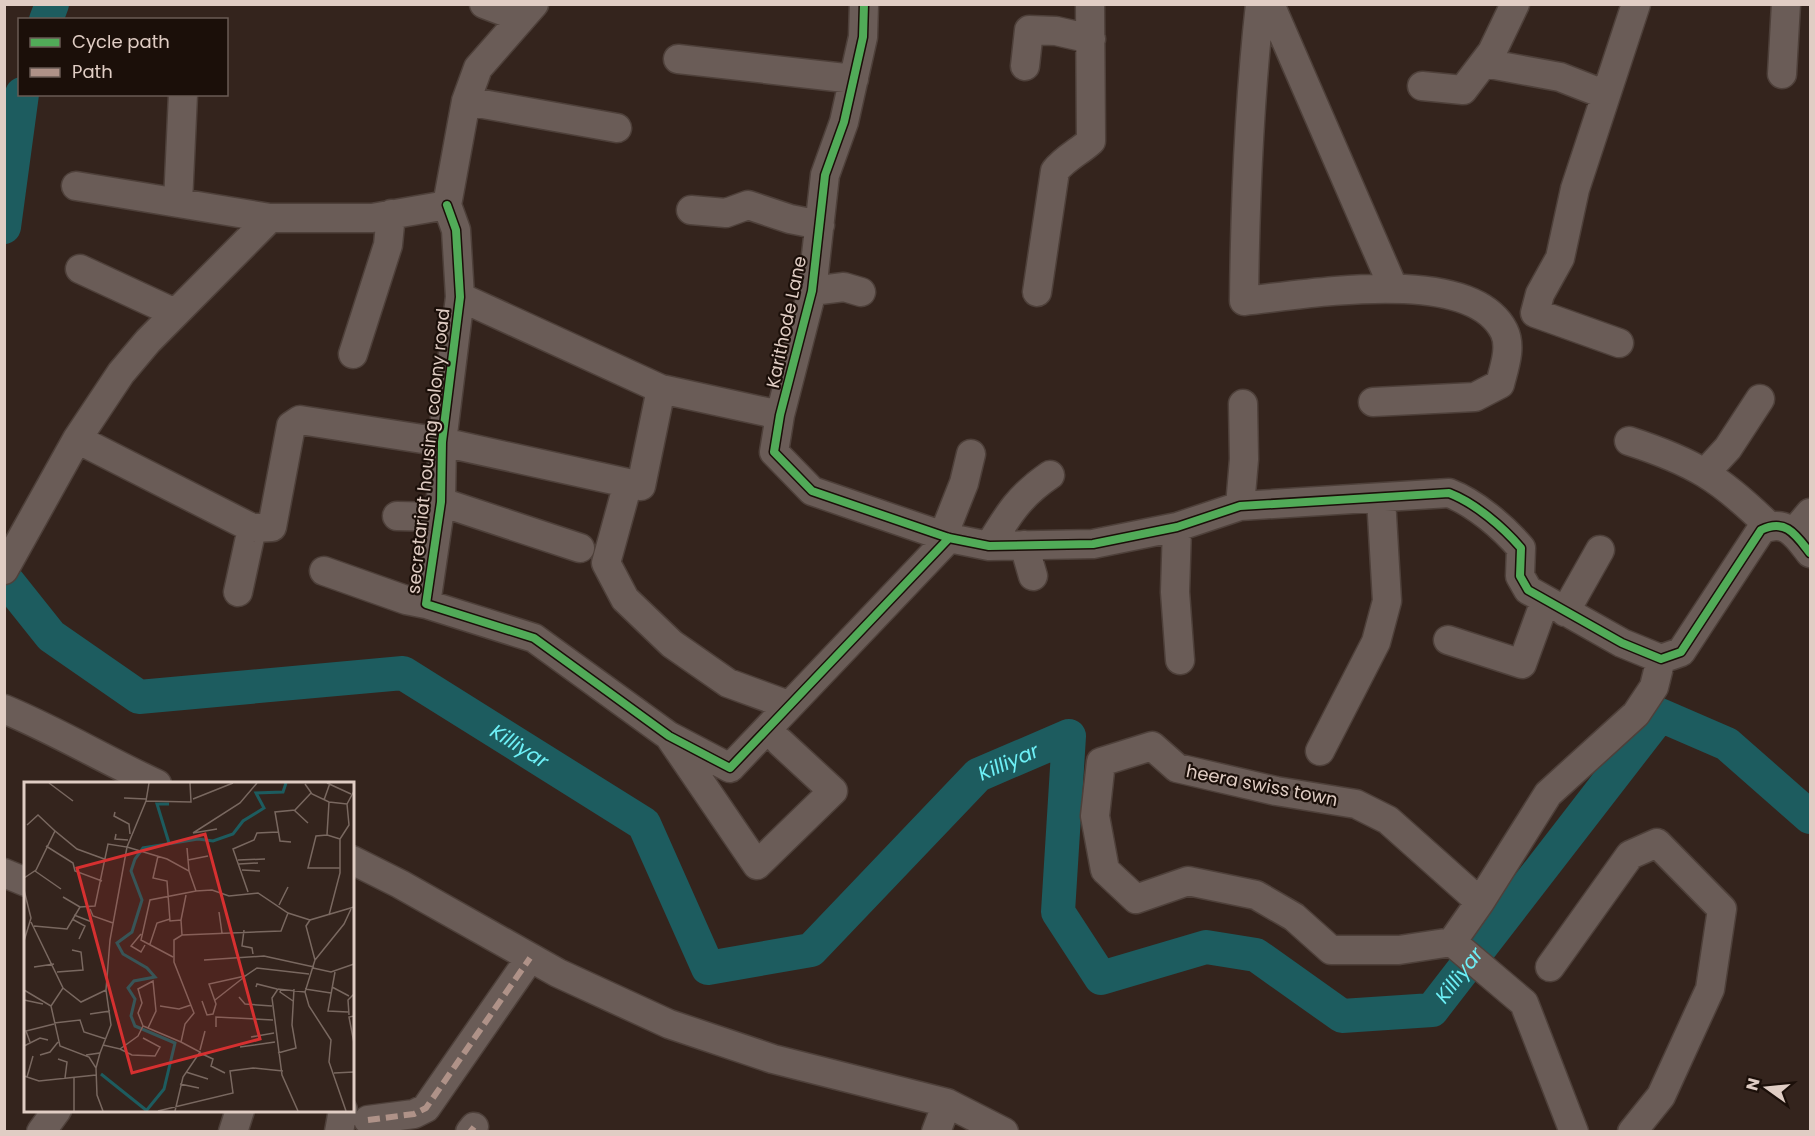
<svg xmlns="http://www.w3.org/2000/svg" width="1815" height="1136" font-family="Poppins,sans-serif">
<style>
.lines{fill:none;stroke-linecap:round;stroke-linejoin:round}
.river{stroke:#1d5c5f;stroke-width:34}
.minor-casing{stroke:#4e403a;stroke-width:31}
.minor{stroke:#6a5c57;stroke-width:28}
.quiet{stroke:#af9288;stroke-width:6;stroke-dasharray:12 6;stroke-linecap:butt}
.cycleway-casing{stroke:#1b0f09;stroke-width:11}
.cycleway{stroke:#51ab58;stroke-width:8}
.labels{text-anchor:middle;dominant-baseline:central;stroke-width:4.5;stroke-linejoin:round;paint-order:stroke}
.street-label{font-size:18px;fill:#e0cdc4;stroke:#1b0f09}
.water-label{font-size:20px;font-style:italic;fill:#6ef0f7;stroke:#1b0f09}
.inset-river{fill:none;stroke:#1d5c5f;stroke-width:3}
.inset-road{fill:none;stroke:#796860;stroke-width:1.5}
.view{fill:#d63030;fill-opacity:0.15;stroke:#d63030;stroke-width:3}
.inset-edge{fill:none;stroke:#e0cdc4;stroke-width:3}
</style>
<rect width="100%" height="100%" fill="#34241d"/>
<g class="lines">
<g class="river">
<path d="M 46,20 L 52,4"/>
<path d="M 4,227 L 22,94"/>
<path id="s1" d="M 4,577 L 51,636 L 139,697 L 403,673 L 644,824 L 708,968 L 811,950 L 978,775 L 1069,736 L 1058,912 L 1101,978 L 1206,947 L 1256,955 L 1342,1016 L 1432,1010 L 1660,715 L 1727,744 L 1810,817"/>
</g>
<g class="minor-casing">
<path id="minor" d="M 484,4 L 521,18
M 864,4 L 863,37 L 844,122 L 825,175 L 812,291 L 780,415 L 774,452 L 812,491 L 949,538 L 989,546 L 1093,544 L 1177,527 L 1240,506 L 1449,493 C 1475,503 1503,527 1521,548 L 1520,576 L 1528,590 L 1622,643 L 1661,659 L 1681,652 L 1761,530 C 1786,518 1796,535 1810,553
M 1260,4 C 1249,103 1245,202 1244,301 C 1305,295 1470,264 1504,331 C 1512,347 1504,368 1500,384 L 1475,397 L 1373,402
M 1270,4 L 1393,287
M 678,59 L 854,79
M 1484,63 L 1560,77 L 1606,95
M 1025,66 L 1029,30 L 1056,31 L 1091,39
M 1782,74 L 1786,4
M 1422,86 L 1463,90 L 1492,52 L 1515,4
M 466,101 L 617,128
M 76,186 L 270,218
M 178,202 L 183,94
M 447,205 L 456,230 L 460,297 L 442,442 L 441,502 L 426,604 L 534,638 L 669,736 L 730,768 L 949,538
M 691,210 L 726,213 L 748,205 L 790,219 L 820,225
M 80,269 L 175,313
M 812,291 L 844,287 L 861,292
M 1037,292 L 1055,171 C 1065,158 1079,152 1091,141 L 1090,4
M 460,297 L 661,389
M 1619,343 L 1535,313 L 1540,294 L 1560,258 L 1575,189 L 1636,4
M 353,354 L 388,245 L 391,214
M 77,439 L 252,528 L 272,527 L 291,426 L 300,420 L 442,442 L 641,486 L 661,389 L 780,415
M 1629,441 C 1694,462 1720,478 1769,526
M 1706,472 L 1728,448 L 1760,399
M 628,483 L 606,563 L 625,599 L 672,644 L 728,683 L 788,705
M 441,502 L 580,548
M 1240,506 L 1244,459 L 1243,404
M 397,516 L 439,517
M 1177,527 L 1175,592 L 1180,660
M 1794,532 L 1810,513
M 943,536 L 964,483 L 971,454
M 1024,545 L 1033,576
M 989,546 C 1008,515 1019,496 1050,475
M 4,570 L 77,439 L 121,373 L 148,341 L 270,218 L 372,218 L 447,205 L 466,101 L 478,68 L 534,4
M 324,571 L 406,600 L 426,604
M 238,592 L 252,528
M 1565,612 L 1600,550
M 1448,640 L 1522,664 L 1545,601
M 4,709 C 57,731 105,760 157,784
M 671,739 L 757,865 L 833,791 L 780,742
M 1152,746 L 1177,768 L 1276,791 L 1356,804 L 1388,820 L 1480,902 L 1452,942 L 1399,950 L 1331,950 L 1294,917 L 1256,895 L 1188,881 L 1136,899 L 1105,870 L 1095,816 L 1101,762 Z
M 1320,751 L 1376,642 L 1387,601 L 1381,498
M 352,860 L 400,884 L 558,973 L 669,1024 L 773,1059 L 947,1103 L 1004,1132
M 4,873 L 26,882
M 1480,902 L 1548,794 L 1636,714 L 1654,687 L 1661,659
M 1452,942 L 1524,1003 L 1574,1132
M 1550,967 L 1630,855 L 1657,843 L 1722,909 L 1710,989 L 1661,1096 L 1632,1132
M 368,1120 L 414,1114 L 426,1108 L 530,958
M 41,1132 L 57,1110
M 233,1132 L 240,1110
M 339,1132 L 343,1110
M 470,1132 L 474,1127
M 936,1132 L 947,1103"/>
</g>
<use href="#minor" class="minor"/>
<path class="quiet" d="M 368,1120 L 414,1114 L 426,1108 L 530,958
M 470,1132 L 474,1127"/>
<g class="cycleway-casing">
<path id="cycleway" d="M 864,4 L 863,37 L 844,122 L 825,175 L 812,291 L 780,415 L 774,452 L 812,491 L 949,538 L 989,546 L 1093,544 L 1177,527 L 1240,506 L 1449,493 C 1475,503 1503,527 1521,548 L 1520,576 L 1528,590 L 1622,643 L 1661,659 L 1681,652 L 1761,530 C 1786,518 1796,535 1810,553
M 447,205 L 456,230 L 460,297 L 442,442 L 441,502 L 426,604 L 534,638 L 669,736 L 730,768 L 949,538"/>
</g>
<use href="#cycleway" class="cycleway"/>
</g>
<g class="labels">
<g class="street-label">
<text transform="translate(786 322) rotate(-78)">Karithode Lane</text>
<text transform="translate(428 451) rotate(-84)">secretariat housing colony road</text>
<text transform="translate(1262 785) rotate(11)">heera swiss town</text>
</g>
<g class="water-label">
<text stroke="none"><textPath href="#s1" startOffset="585">Killiyar</textPath></text>
<text stroke="none"><textPath href="#s1" startOffset="1269">Killiyar</textPath></text>
<text stroke="none"><textPath href="#s1" startOffset="1990">Killiyar</textPath></text>
</g>
</g>
<g transform="translate(24 782)">
<rect width="330" height="330" fill="#34241d"/>
<path class="inset-river" d="M 145,61 L 133,22 L 145,22M 77,292 L 122,328M 122,329 L 140,307 L 151,261 L 111,244 L 107,234 L 111,217 L 104,206 L 110,199 L 131,195 L 123,186 L 99,172 L 93,161 L 108,150 L 118,118 L 107,89 L 111,77 L 119,66 L 174,57 L 189,59 L 209,52 L 219,39 L 240,26 L 232,11 L 259,10 L 262,1"/>
<path class="inset-road" d="M 25,1 L 49,19M 166,1 L 167,20 L 122,19 L 103,65 L 143,77 L 165,89 L 172,109 L 188,108 L 205,114 L 234,111 L 264,131 L 286,138M 303,1 L 327,12M 281,2 L 288,12 L 305,20 L 323,22 L 330,9M 100,16 L 122,17M 169,17 L 209,1M 300,18 L 306,1M 122,19 L 125,1M 305,20 L 303,53 L 316,57M 270,28 L 284,41M 91,30 L 90,34 L 105,42 L 106,52M 3,43 L 14,33 L 31,49M 169,51 L 216,21 L 233,1M 169,51 L 193,47M 92,52 L 91,57 L 104,58M 303,53 L 292,54 L 284,86 L 316,86M 267,60 L 256,59 L 251,30 L 271,28 L 287,11M 22,64 L 49,81 L 51,89 L 78,99M 163,66 L 165,89M 134,74 L 129,96 L 143,99 L 146,139 L 157,138 L 158,153M 164,78 L 184,74M 214,78 L 241,77M 215,82 L 234,81M 218,88 L 236,89M 11,89 L 37,107M 0,96 L 12,88 L 31,49 L 53,67 L 83,78M 0,108 L 7,136 L 0,159M 224,110 L 209,67 L 230,58 L 233,51 L 254,50M 39,115 L 56,125M 255,123 L 264,105M 66,127 L 69,134 L 89,141M 195,130 L 198,151M 50,133 L 68,140M 305,133 L 316,91 L 316,57 L 325,43 L 323,22M 48,137 L 61,144 L 55,157M 157,138 L 162,113M 7,140 L 39,206 L 27,224M 10,144 L 43,147 L 56,125 L 71,124 L 84,62 L 103,65 L 86,158 L 82,208 L 87,243 L 76,271M 220,148 L 218,164 L 228,166 L 229,172M 117,152 L 107,164 L 117,170 L 121,163M 126,162 L 133,141 L 146,137M 149,175 L 117,158 L 126,118 L 172,109M 180,178 L 240,174 L 290,185M 291,178 L 320,142 L 327,127M 10,185 L 30,182M 289,186 L 307,190 L 330,182M 33,190 L 59,188 L 57,170 L 48,168M 311,190 L 304,229 L 324,230M 129,199 L 132,229 L 124,246 L 119,244 L 114,231 L 118,221 L 114,207 ZM 232,205 L 233,202 L 253,207M 308,205 L 325,214M 39,206 L 57,220 L 82,208M 257,207 L 256,210 L 269,219M 281,207 L 307,211M 0,208 L 27,224 L 36,264 L 65,275 L 72,286 L 73,313 L 79,329M 215,215 L 221,222 L 248,224M 0,218 L 19,222M 191,218 L 219,196M 178,219 L 183,233 L 189,232 L 192,222 L 185,202 L 221,194 L 233,186 L 285,192M 136,224 L 155,227 L 167,223M 66,232 L 86,229M 325,233 L 324,218 L 330,212M 330,234 L 325,235 L 330,261M 30,241 L 56,238 L 60,250 L 82,257M 192,245 L 192,235 L 249,238M 124,246 L 157,260M 227,255 L 250,251M 6,260 L 2,249 L 30,242M 79,263 L 96,267 L 114,254 L 119,244M 0,264 L 16,256 L 24,258M 216,265 L 251,260M 96,267 L 108,273 L 131,274 L 136,265 L 119,256M 176,268 L 181,249M 176,271 L 189,277 L 187,284 L 201,291M 254,271 L 272,266 L 268,243 L 270,207M 16,273 L 26,270 L 34,260M 62,273 L 76,271 L 72,286M 34,277 L 43,280 L 41,296M 162,290 L 184,297M 310,291 L 330,290M 0,294 L 15,299 L 72,293M 3,295 L 9,274M 50,295 L 50,329M 156,302 L 175,306M 134,329 L 209,311 L 206,289 L 229,286 L 259,289M 151,329 L 159,295 L 176,270 L 157,260 L 161,242 L 170,231 L 150,180 L 150,158 L 158,153 L 257,149 L 264,131M 274,329 L 258,293 L 248,216 L 254,207 L 281,210M 322,329 L 305,280 L 307,258 L 285,224 L 281,210 L 291,178 L 282,144 L 286,138 L 330,125"/>
<path class="view" d="M 181,52 L 236,257 L 108,291 L 53,86 Z"/>
<rect width="330" height="330" class="inset-edge"/>
</g>
<rect width="1815" height="1136" fill="none" stroke="#e0cdc4" stroke-width="12"/>
<rect x="18" y="18" width="210" height="78" fill="#1b0f09" stroke="#6a5b54" stroke-width="1.5"/>
<rect x="30" y="38" width="30" height="9" fill="#51ab58" stroke="#6a5b54" stroke-width="1.5"/>
<text x="72" y="48" font-size="18" fill="#e0cdc4">Cycle path</text>
<rect x="30" y="68" width="30" height="9" fill="#af9288" stroke="#6a5b54" stroke-width="1.5"/>
<text x="72" y="78" font-size="18" fill="#e0cdc4">Path</text>
<g transform="translate(1767 1088) rotate(285)" stroke="#1b0f09" stroke-width="4.5" paint-order="stroke">
<path d="M0-4.5L10 22L0 15L-10 22Z" fill="#e0cdc4"/>
<text y="-9" font-size="16" font-weight="bold" text-anchor="middle" fill="#e0cdc4">N</text>
</g>
</svg>
